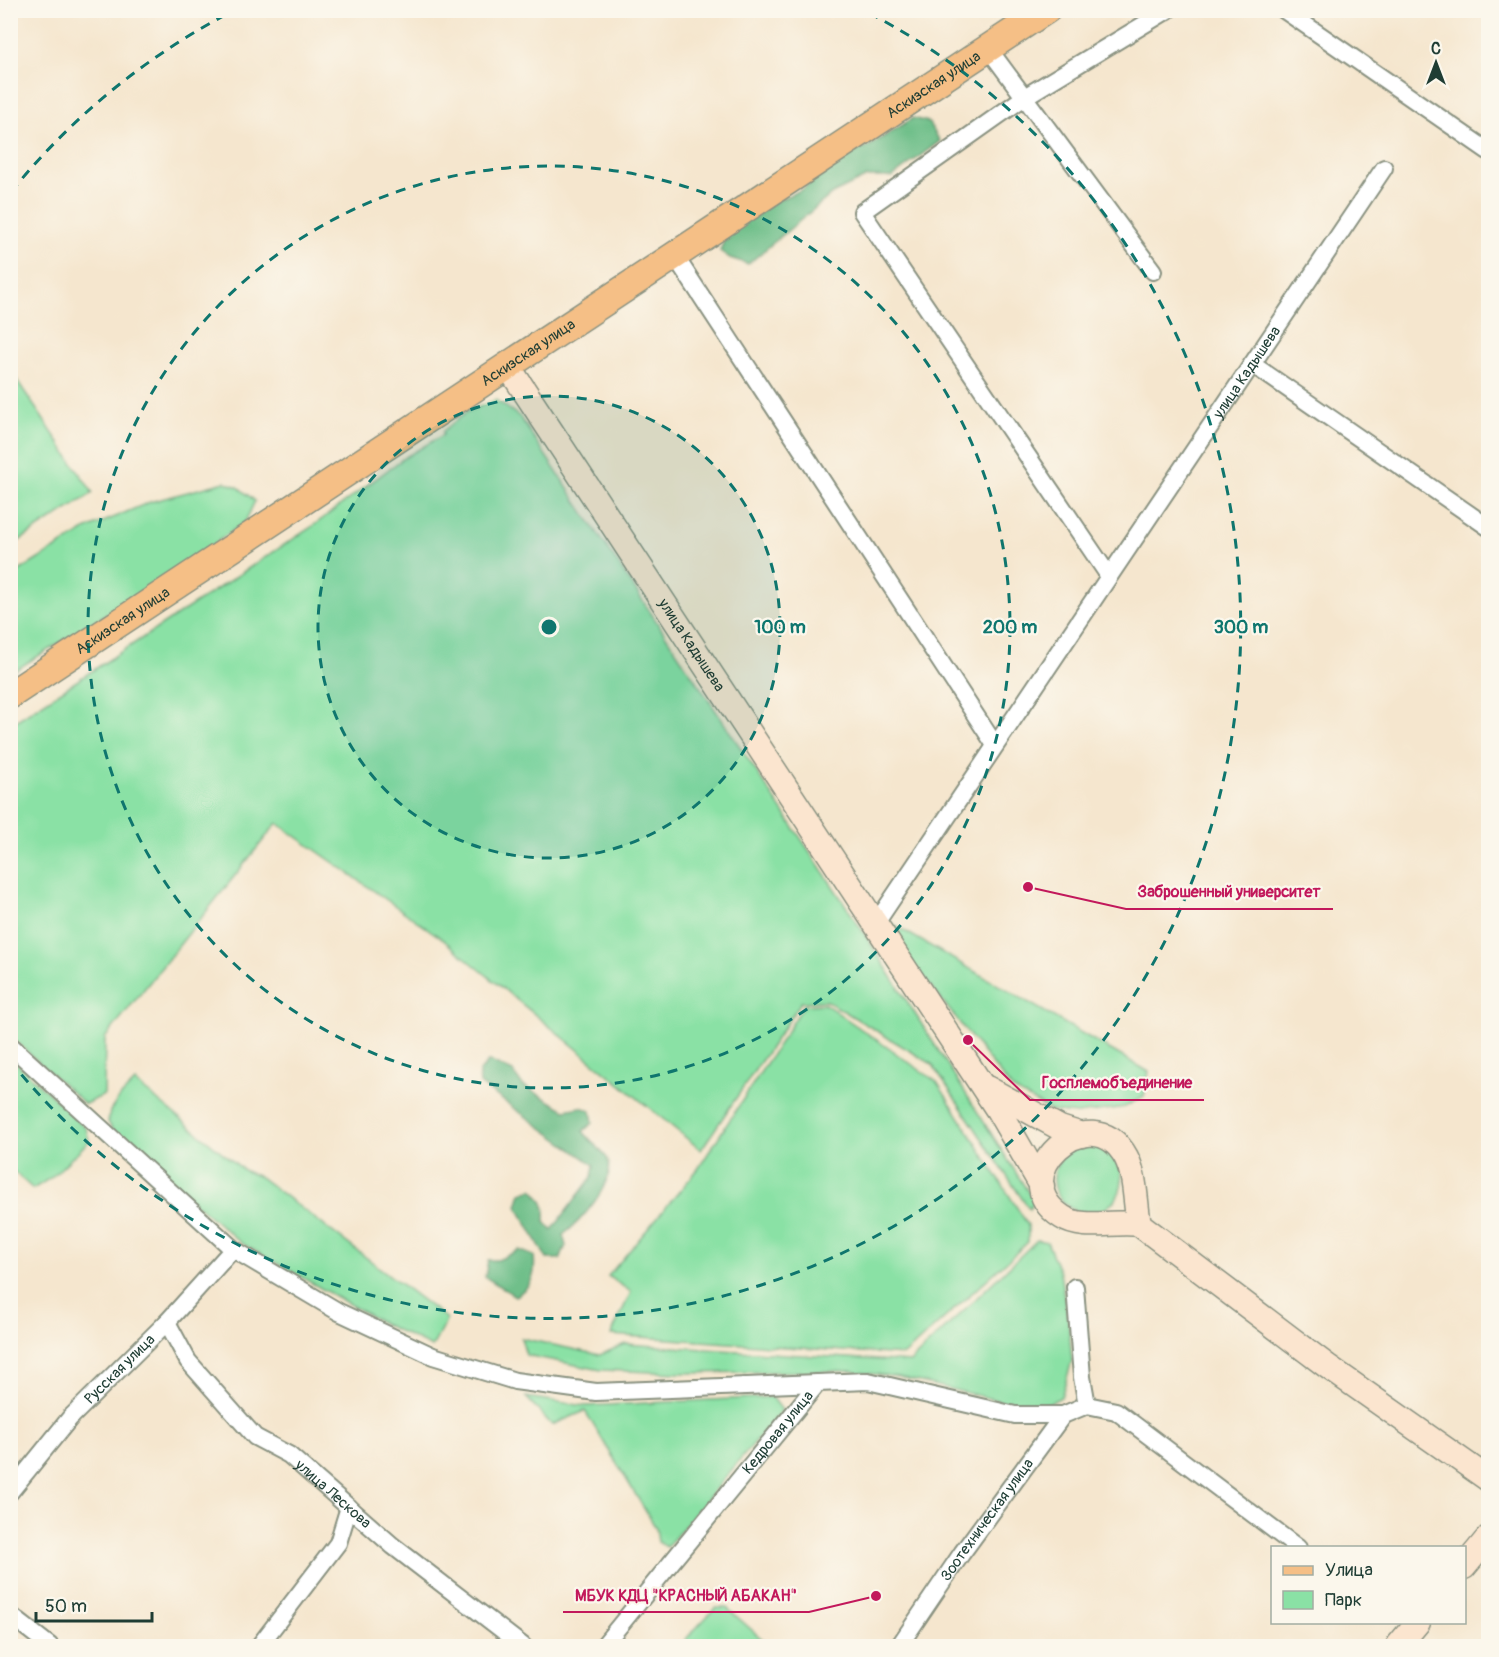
<svg xmlns="http://www.w3.org/2000/svg" width="1499" height="1657" font-family="Pangolin,sans-serif">
<style>
.green{fill:#8ae1a5;stroke:#548f6c;stroke-width:1.5}
.forest{fill:#6fbf8a;stroke:#477e5f;stroke-width:1.5}
.lines{fill:none;stroke-linecap:round;stroke-linejoin:round}
.street-casing{stroke:#8a9281;stroke-width:20}
.secondary-casing{stroke:#8a9281;stroke-width:27}
.primary-casing{stroke:#8a9281;stroke-width:30}
.street{stroke:#fff;stroke-width:16}
.secondary{stroke:#fbe5cf;stroke-width:24}
.primary{stroke:#f5bf86;stroke-width:27}
.ring{fill:none;stroke:#0f766e;stroke-width:3;stroke-dasharray:10 8}
.labels{text-anchor:middle;dominant-baseline:central;stroke-width:4.5;stroke-linejoin:round;paint-order:stroke}
.street-label{font-size:15px;fill:#1f3d34;stroke:#fbf7ec}
.centre{fill:#0f766e;stroke:#fbf7ec;stroke-width:3}
.ring-label{font-size:18px;text-anchor:middle;font-weight:bold;fill:#0f766e;stroke:#fbf7ec;stroke-width:4.5;stroke-linejoin:round;paint-order:stroke}
.leader{fill:none;stroke:#c2185b;stroke-width:2}
.callout-dot{fill:#c2185b;stroke:#fbf7ec;stroke-width:2}
.callout-label{font-size:16px;text-anchor:middle;font-weight:bold;fill:#c2185b;stroke:#fbf7ec;stroke-width:4.5;stroke-linejoin:round;paint-order:stroke}
</style>
<rect width="100%" height="100%" fill="#fbf7ec"/>
<filter id="ink" filterUnits="userSpaceOnUse"><feTurbulence type="fractalNoise" baseFrequency=".0167" numOctaves="2"/><feDisplacementMap in="SourceGraphic" scale="12" xChannelSelector="R" yChannelSelector="G"/><feConvolveMatrix kernelMatrix="1 2 1 2 8 2 1 2 1" color-interpolation-filters="sRGB"/></filter>
<filter id="wash" filterUnits="userSpaceOnUse"><feTurbulence type="fractalNoise" baseFrequency=".008" numOctaves="4" result="noise"/><feDisplacementMap in="SourceGraphic" scale="24" xChannelSelector="R" yChannelSelector="G"/><feGaussianBlur stdDeviation="1.35" result="paint"/><feColorMatrix in="noise" values="0 0 0 0 0 0 0 0 0 0 0 0 0 0 0 0 0 1.4 0 .05"/><feComposite in="paint" operator="in"/></filter>
<g filter="url(#wash)">
<rect width="100%" height="100%" fill="#f5e6ce"/>
<path class="green" d="M 10,370 L 93,493 L 11,546 L 10,546 Z
M 496,400 L 520,417 L 860,927 L 1034,1201 L 1029,1209 L 932,1064 L 827,1001 L 801,1002 L 701,1150 L 441,938 L 277,823 L 105,1038 L 104,1095 L 85,1104 L 11,1037 L 11,724 L 310,528 L 404,458 L 443,435 L 443,431 L 468,411 Z
M 225,482 L 238,487 L 255,501 L 245,522 L 165,578 L 11,673 L 11,576 L 87,529 L 150,502 Z
M 882,918 L 1149,1072 L 1144,1096 L 1125,1107 L 1077,1114 L 1051,1111 L 1012,1089 L 886,930 Z
M 825,1004 L 937,1082 L 1028,1225 L 1028,1242 L 904,1355 L 611,1335 L 631,1292 L 608,1276 L 698,1169 L 804,1005 Z
M 10,1057 L 86,1128 L 89,1141 L 52,1177 L 33,1189 L 11,1169 Z
M 135,1082 L 245,1171 L 260,1177 L 447,1319 L 432,1347 L 386,1325 L 241,1243 L 115,1134 L 108,1122 L 110,1111 L 119,1098 Z
M1054 1179a34 34 0 1 1 68 0a34 34 0 1 1-68 0Z
M 1037,1240 L 1047,1242 L 1060,1273 L 1068,1319 L 1072,1361 L 1061,1397 L 1044,1406 L 1014,1404 L 899,1377 L 850,1371 L 679,1373 L 601,1370 L 526,1355 L 521,1338 L 600,1355 L 625,1344 L 910,1362 Z
M 526,1397 L 585,1406 L 772,1397 L 782,1410 L 667,1547 L 658,1542 L 656,1528 L 585,1411 L 552,1425 Z
M 715,1608 L 727,1608 L 770,1646 L 687,1646 L 685,1640 Z"/>
<path class="forest" d="M 913,118 L 928,122 L 940,141 L 892,177 L 867,177 L 832,194 L 748,264 L 730,258 L 720,251 L 726,235 L 776,201 L 803,189 L 832,161 L 869,146 Z
M 489,1061 L 513,1072 L 522,1085 L 565,1110 L 581,1107 L 591,1111 L 593,1123 L 583,1131 C 588,1139 606,1154 608,1160 C 616,1183 580,1222 563,1235 L 566,1246 L 560,1259 L 547,1259 L 517,1206 L 521,1193 L 532,1189 C 544,1201 546,1206 545,1222 L 552,1230 L 592,1177 L 594,1165 L 480,1084 L 479,1072 Z
M 519,1250 L 534,1256 C 536,1275 532,1287 515,1296 L 485,1277 L 488,1260 L 498,1260 Z"/>
</g>
<g filter="url(#ink)">
<g class="lines">
<g class="street-casing">
<g id="street">
<path d="M 1284,10 L 1488,151"/>
<path d="M 988,48 L 1153,271"/>
<path d="M 675,256 L 995,745"/>
<path d="M 1252,364 L 1488,527"/>
<path d="M 1109,576 L 862,212 L 1026,96 L 1168,10"/>
<path id="s1" d="M 876,923 L 1384,168"/>
<path d="M 10,1045 L 233,1249 L 339,1312 L 433,1356 L 515,1381 L 596,1392 L 818,1383"/>
<path d="M 1075,1287 L 1082,1377 L 1087,1405 L 1116,1411 L 1298,1548"/>
<path id="s2" d="M 167,1322 L 188,1361 L 255,1437 L 289,1455 L 393,1546 L 523,1646"/>
<path id="s3" d="M 10,1492 L 70,1418 L 167,1322 L 233,1249"/>
<path d="M 10,1615 L 50,1646"/>
<path d="M 259,1646 L 338,1543 L 349,1507"/>
<path id="s4" d="M 603,1646 L 818,1383 L 868,1381 L 1015,1415 L 1063,1415"/>
<path id="s5" d="M 899,1646 L 962,1553 L 1063,1415 L 1087,1405"/>
</g>
</g>
<g class="secondary-casing">
<g id="secondary">
<path id="s6" d="M 508,366 L 998,1110 L 1042,1186"/>
<path d="M 987,1088 L 1060,1128 L 1082,1135"/>
<path d="M 1139,1224 C 1135,1203 1136,1176 1126,1157 C 1091,1093 1000,1177 1062,1217 C 1083,1231 1115,1220 1139,1224 L 1327,1366 L 1488,1479"/>
<path d="M 1464,1567 L 1488,1538"/>
<path d="M 1398,1646 L 1418,1622"/>
</g>
</g>
<g class="primary-casing">
<g id="primary">
<path id="s7" d="M 10,695 L 1046,10"/>
</g>
</g>
<use href="#street" class="street"/>
<use href="#secondary" class="secondary"/>
<use href="#primary" class="primary"/>
</g>
</g>
<circle cx="549" cy="627" r="231" fill="#0f766e" fill-opacity=".12"/>
<g class="ring">
<circle cx="549" cy="627" r="231"/>
<circle cx="549" cy="627" r="461"/>
<path d="M11 192A692 692 0 0 1 229 13M869 13A692 692 0 1 1 11 1062"/>
</g>
<g class="labels">
<g class="street-label">
<text stroke="none"><textPath href="#s7" startOffset="1107">Аскизская улица</textPath></text>
<text stroke="none"><textPath href="#s7" startOffset="621">Аскизская улица</textPath></text>
<text stroke="none"><textPath href="#s1" startOffset="664">улица Кадышева</textPath></text>
<text stroke="none"><textPath href="#s7" startOffset="135">Аскизская улица</textPath></text>
<text stroke="none"><textPath href="#s6" startOffset="334">улица Кадышева</textPath></text>
<text stroke="none"><textPath href="#s3" startOffset="165">Русская улица</textPath></text>
<text stroke="none"><textPath href="#s4" startOffset="276">Кедровая улица</textPath></text>
<text stroke="none"><textPath href="#s2" startOffset="243">улица Лескова</textPath></text>
<text stroke="none"><textPath href="#s5" startOffset="154">Зоотехническая улица</textPath></text>
</g>
</g>
<circle cx="549" cy="627" r="9" class="centre"/>
<g class="ring-label">
<text x="780" y="633">100 m</text>
<text x="1010" y="633">200 m</text>
<text x="1241" y="633">300 m</text>
</g>
<path class="leader" d="M1028 887L1126 909H1333M968 1040L1030 1100H1204M876 1596L809 1612H563"/>
<g class="callout-dot">
<circle cx="1028" cy="887" r="6"/>
<circle cx="968" cy="1040" r="6"/>
<circle cx="876" cy="1596" r="6"/>
</g>
<g class="callout-label">
<text x="1229" y="897">Заброшенный университет</text>
<text x="1117" y="1088">Госплемобъединение</text>
<text x="686" y="1601">МБУК КДЦ "КРАСНЫЙ АБАКАН"</text>
</g>
<rect width="1499" height="1657" fill="none" stroke="#fbf7ec" stroke-width="36"/>
<rect x="1271" y="1546" width="195" height="78" fill="#fbf7ec" stroke="#a3ada2" stroke-width="1.5"/>
<rect x="1283" y="1566" width="30" height="9" fill="#f5bf86" stroke="#a3ada2" stroke-width="1.5"/>
<text x="1325" y="1576" font-size="18" fill="#1f3d34">Улица</text>
<rect x="1283" y="1591" width="30" height="18" fill="#8ae1a5" stroke="#a3ada2" stroke-width="1.5"/>
<text x="1325" y="1606" font-size="18" fill="#1f3d34">Парк</text>
<g transform="translate(1436 63)" stroke="#fbf7ec" stroke-width="4.5" paint-order="stroke">
<path d="M0-4.5L10 22L0 15L-10 22Z" fill="#1f3d34"/>
<text y="-9" font-size="16" font-weight="bold" text-anchor="middle" fill="#1f3d34">С</text>
</g>
<path d="M36 1612v9h116v-9" fill="none" stroke="#1f3d34" stroke-width="3"/>
<text x="45" y="1612" font-size="18" fill="#1f3d34" stroke="#fbf7ec" stroke-width="4.5" paint-order="stroke">50 m</text>
</svg>
